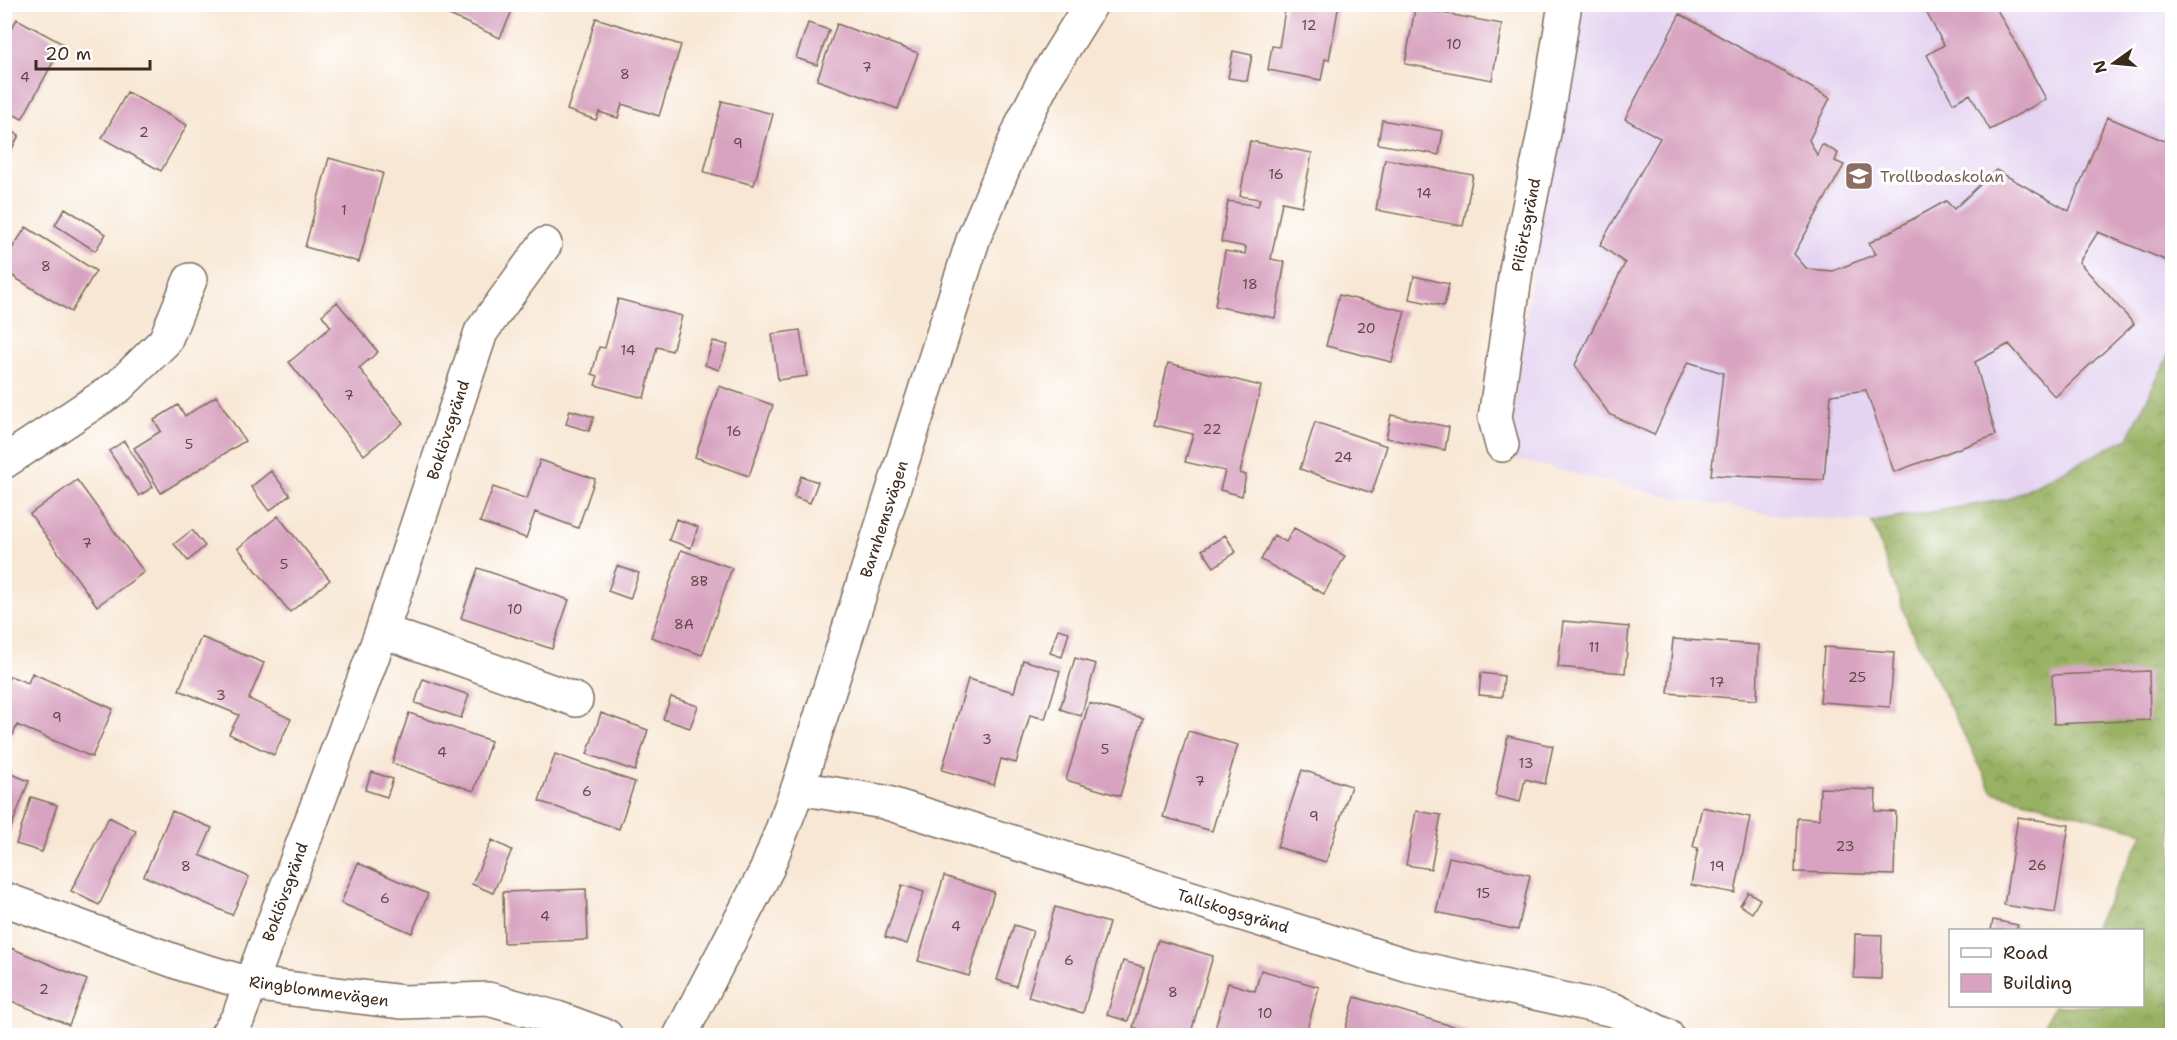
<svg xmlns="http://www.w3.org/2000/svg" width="2177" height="1040" font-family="'Shantell Sans',sans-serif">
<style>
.built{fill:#e4d3f1}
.forest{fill:url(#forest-crowns);stroke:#6a6e40;stroke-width:1.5}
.building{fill:#d8a3c0}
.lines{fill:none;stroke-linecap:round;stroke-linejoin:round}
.minor-casing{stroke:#7d6c5e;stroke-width:36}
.minor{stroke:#fff;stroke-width:33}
.labels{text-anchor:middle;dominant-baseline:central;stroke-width:6;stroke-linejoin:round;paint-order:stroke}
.number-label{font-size:14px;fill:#624846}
.education-label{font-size:16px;fill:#785e54;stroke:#fff;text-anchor:start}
.street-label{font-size:16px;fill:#3b2a1e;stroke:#fff}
</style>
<defs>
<pattern id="forest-crowns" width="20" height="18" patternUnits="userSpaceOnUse" patternTransform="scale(1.5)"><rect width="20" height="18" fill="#98b162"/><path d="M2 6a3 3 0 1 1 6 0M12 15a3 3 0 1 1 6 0" fill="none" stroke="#7d9050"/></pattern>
</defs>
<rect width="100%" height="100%" fill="#fff"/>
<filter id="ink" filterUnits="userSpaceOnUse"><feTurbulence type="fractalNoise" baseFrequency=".0167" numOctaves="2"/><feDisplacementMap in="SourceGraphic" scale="12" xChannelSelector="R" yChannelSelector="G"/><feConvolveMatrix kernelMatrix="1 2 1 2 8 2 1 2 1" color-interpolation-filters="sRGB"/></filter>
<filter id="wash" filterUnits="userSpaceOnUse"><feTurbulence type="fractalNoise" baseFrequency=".008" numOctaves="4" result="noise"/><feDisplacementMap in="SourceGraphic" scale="24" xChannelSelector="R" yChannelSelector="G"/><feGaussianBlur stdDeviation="1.35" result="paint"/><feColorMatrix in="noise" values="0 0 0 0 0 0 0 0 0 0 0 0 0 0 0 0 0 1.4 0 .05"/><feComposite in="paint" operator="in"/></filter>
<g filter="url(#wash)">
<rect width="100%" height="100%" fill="#f8e7d4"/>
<path class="built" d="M 1571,5 L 2172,5 L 2172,348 L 2128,438 L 2008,499 L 1872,522 L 1786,516 L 1673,498 L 1506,457 Z"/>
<path class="forest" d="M 2172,348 L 2172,1035 L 2038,1035 L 2054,1006 L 2142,1006 L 2142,930 L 2093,930 L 2144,832 L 1993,792 L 1909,626 L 1872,522 L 2008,499 L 2128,438 Z"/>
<g id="blocks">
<path class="building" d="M 435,4 L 515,4 L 500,38 L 434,8 Z
M 1286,4 L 1339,4 L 1329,60 L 1325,59 L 1321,80 L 1268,70 L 1272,46 L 1279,47 Z
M 1922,4 L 1994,4 L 2046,99 L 1990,130 L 1970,94 L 1953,103 L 1927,55 L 1944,45 Z
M 1415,8 L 1502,24 L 1492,80 L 1405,64 Z
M 1680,14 L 1830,98 L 1809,140 L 1817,155 L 1822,144 L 1838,153 L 1835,161 L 1844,165 L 1794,254 L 1807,269 L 1833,271 L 1876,254 L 1869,243 L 1946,201 L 1954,209 L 1996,170 L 2069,211 L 2107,117 L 2172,144 L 2172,263 L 2098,232 L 2079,262 L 2134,324 L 2055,397 L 2009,344 L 1975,362 L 1996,435 L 1894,472 L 1866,390 L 1831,395 L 1824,480 L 1711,475 L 1723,373 L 1688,362 L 1654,435 L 1609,414 L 1575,365 L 1625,263 L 1600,245 L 1660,138 L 1625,119 Z
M 596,18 L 681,45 L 659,116 L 622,104 L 618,118 L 599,112 L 596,120 L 567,110 Z
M 17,19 L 63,44 L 22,119 L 4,109 L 4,41 Z
M 808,23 L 829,30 L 817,65 L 796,58 Z
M 837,24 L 918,53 L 898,109 L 817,80 Z
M 1233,51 L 1252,55 L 1247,81 L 1228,78 Z
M 127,92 L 187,125 L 161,171 L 102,138 Z
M 722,101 L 773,114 L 754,185 L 704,172 Z
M 1382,120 L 1443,131 L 1439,155 L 1378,144 Z
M 4,127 L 19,135 L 10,153 L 4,150 Z
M 1250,141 L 1312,153 L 1302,206 L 1282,202 L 1271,259 L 1285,262 L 1275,318 L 1215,306 L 1225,251 L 1245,254 L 1246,247 L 1221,242 L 1228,201 L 1258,206 L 1260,199 L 1240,196 Z
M 329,158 L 383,173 L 359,262 L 305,247 Z
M 1385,159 L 1473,175 L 1463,226 L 1376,210 Z
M 65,208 L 106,234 L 95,251 L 55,225 Z
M 26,227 L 96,271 L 71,312 L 4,271 L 4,261 Z
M 1414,276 L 1449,284 L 1444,306 L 1409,299 Z
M 1339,295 L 1405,311 L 1392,362 L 1326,346 Z
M 618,299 L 682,316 L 672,351 L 657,347 L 644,398 L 595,385 L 598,376 L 592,374 L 599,347 L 605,348 Z
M 337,302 L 378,352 L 359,368 L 403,423 L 364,455 L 289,362 L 331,327 L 322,315 Z
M 800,330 L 807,376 L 778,380 L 772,334 Z
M 713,341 L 728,345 L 719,370 L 705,365 Z
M 1168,363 L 1261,386 L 1240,473 L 1246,475 L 1242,496 L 1220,490 L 1225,471 L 1185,462 L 1193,434 L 1154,425 Z
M 719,386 L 773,405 L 749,476 L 695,457 Z
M 216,396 L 245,441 L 161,493 L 134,448 L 161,431 L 154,420 L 178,405 L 185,416 Z
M 570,410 L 594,417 L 589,431 L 566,424 Z
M 1391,415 L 1449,427 L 1445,450 L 1386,438 Z
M 1315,422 L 1387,446 L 1372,493 L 1300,469 Z
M 124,441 L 153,487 L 139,496 L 109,451 Z
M 540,460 L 595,479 L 578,528 L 535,512 L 526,538 L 480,522 L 493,487 L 527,499 Z
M 271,471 L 290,495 L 269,511 L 251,487 Z
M 801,476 L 818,482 L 810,503 L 794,497 Z
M 77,480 L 144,572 L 97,606 L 30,514 Z
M 278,516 L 330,580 L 290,612 L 238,548 Z
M 676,519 L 698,527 L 691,548 L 669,540 Z
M 1294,528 L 1345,556 L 1324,594 L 1261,560 L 1274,535 L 1286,542 Z
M 192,530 L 205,546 L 188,561 L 174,544 Z
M 1225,535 L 1236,552 L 1214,567 L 1202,550 Z
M 681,550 L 732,568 L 702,655 L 651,637 Z
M 617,566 L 639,573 L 630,599 L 608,591 Z
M 478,568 L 569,600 L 552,649 L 461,618 Z
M 1563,621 L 1629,627 L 1625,673 L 1558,667 Z
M 1058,629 L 1069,632 L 1062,657 L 1050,653 Z
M 201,637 L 264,663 L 249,699 L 291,719 L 274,755 L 229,734 L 239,715 L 179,690 Z
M 1673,639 L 1759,645 L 1757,700 L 1668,693 Z
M 1824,647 L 1894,652 L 1890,707 L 1820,702 Z
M 1075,658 L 1096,664 L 1081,716 L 1060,709 Z
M 1023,660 L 1060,671 L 1045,719 L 1030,715 L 1016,763 L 1001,759 L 994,785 L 942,770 L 968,679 L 1014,692 Z
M 2149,671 L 2150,720 L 2054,724 L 2052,675 Z
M 32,673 L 113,709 L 92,757 L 17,725 L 13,735 L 4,731 L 4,689 L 10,676 L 28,683 Z
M 1481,673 L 1504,676 L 1502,697 L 1479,695 Z
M 423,679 L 469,695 L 461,718 L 415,703 Z
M 671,697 L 698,706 L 690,728 L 663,719 Z
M 1089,703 L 1143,718 L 1120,796 L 1066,780 Z
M 409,713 L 491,741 L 474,791 L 392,763 Z
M 601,713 L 648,730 L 635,771 L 587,754 Z
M 1188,731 L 1238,745 L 1212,831 L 1163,817 Z
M 1508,736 L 1553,746 L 1545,784 L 1525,779 L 1520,802 L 1495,796 Z
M 555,754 L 635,782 L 619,829 L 539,801 Z
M 1302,770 L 1351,786 L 1326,862 L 1277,847 Z
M 4,771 L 29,781 L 7,838 L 4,837 Z
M 372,772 L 393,779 L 387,797 L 365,790 Z
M 1820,788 L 1876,790 L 1875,811 L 1896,812 L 1894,875 L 1795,872 L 1797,818 L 1819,819 Z
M 31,797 L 57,805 L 42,852 L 16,844 Z
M 1702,807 L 1750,817 L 1735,893 L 1691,885 L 1698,848 L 1693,847 Z
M 172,811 L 212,828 L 200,855 L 249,877 L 232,915 L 144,876 Z
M 1416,811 L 1441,815 L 1431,869 L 1406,865 Z
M 109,817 L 136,831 L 99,905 L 71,891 Z
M 2018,817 L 2069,825 L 2055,913 L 2004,905 Z
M 492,840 L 512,850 L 493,893 L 472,884 Z
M 1449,857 L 1530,875 L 1518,930 L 1436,912 Z
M 358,863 L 428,894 L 412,933 L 341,903 Z
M 944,876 L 994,892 L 969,976 L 918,961 Z
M 902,885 L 924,892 L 907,944 L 885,937 Z
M 586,889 L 588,940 L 504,943 L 503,892 Z
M 1748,892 L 1760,899 L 1752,913 L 1740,905 Z
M 1055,907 L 1109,923 L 1083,1013 L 1028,997 Z
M 1993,920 L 2018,925 L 2016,930 L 1991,930 Z
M 1014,925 L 1033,931 L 1016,986 L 997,980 Z
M 1855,934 L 1882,935 L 1881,979 L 1854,978 Z
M 1158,940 L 1213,956 L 1190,1036 L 1161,1036 L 1133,1027 Z
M 11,948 L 87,980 L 69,1025 L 4,998 L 4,965 Z
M 1123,961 L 1144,967 L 1128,1021 L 1107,1015 Z
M 1261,970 L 1319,987 L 1305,1036 L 1213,1036 L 1228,983 L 1255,991 Z
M 1355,997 L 1469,1031 L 1468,1036 L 1343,1036 Z"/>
</g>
</g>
<g filter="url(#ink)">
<use href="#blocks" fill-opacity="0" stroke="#7d6c5e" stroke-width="1.5"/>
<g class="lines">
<g class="minor-casing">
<path id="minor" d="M 1502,445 L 1495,418 L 1516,270 L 1544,133 L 1565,4
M 4,462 L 119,386 L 165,341 L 190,280
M 382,631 L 576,700
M 798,788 L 884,802 L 1409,966 L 1614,1010 L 1667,1036
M 4,899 L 188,966 L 251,984 L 403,1002 L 488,999 L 557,1018 L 606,1036
M 226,1036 L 238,1018 L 382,631 L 481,332 L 545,244
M 680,1036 L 767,869 L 798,788 L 974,237 L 1024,120 L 1046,77 L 1091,4"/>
</g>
<use href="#minor" class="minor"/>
</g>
</g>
<defs>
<g id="school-square" transform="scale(1.5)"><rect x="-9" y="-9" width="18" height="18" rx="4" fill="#8d6e63" stroke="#fff"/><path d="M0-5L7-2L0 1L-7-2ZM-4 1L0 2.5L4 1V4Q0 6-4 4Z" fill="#fff"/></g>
</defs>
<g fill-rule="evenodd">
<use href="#school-square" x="1859" y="176"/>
</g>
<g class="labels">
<g class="number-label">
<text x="1309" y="25">12</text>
<text x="1454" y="44">10</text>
<text x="867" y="67">7</text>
<text x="625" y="74">8</text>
<text x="25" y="77">4</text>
<text x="144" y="132">2</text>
<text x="738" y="143">9</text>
<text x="1276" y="174">16</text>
<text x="1424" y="193">14</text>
<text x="344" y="210">1</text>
<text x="46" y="266">8</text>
<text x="1250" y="284">18</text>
<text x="1366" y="328">20</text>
<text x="628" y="350">14</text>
<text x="349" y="395">7</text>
<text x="1212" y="429">22</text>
<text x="734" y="431">16</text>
<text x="189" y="444">5</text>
<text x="1343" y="457">24</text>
<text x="87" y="543">7</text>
<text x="284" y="564">5</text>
<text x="699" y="581">8B</text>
<text x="515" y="609">10</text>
<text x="684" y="624">8A</text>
<text x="1594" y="647">11</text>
<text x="1857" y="677">25</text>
<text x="1717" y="682">17</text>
<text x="221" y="695">3</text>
<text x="57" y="717">9</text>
<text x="987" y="739">3</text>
<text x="1105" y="749">5</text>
<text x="442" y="752">4</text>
<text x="1526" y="763">13</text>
<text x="1200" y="781">7</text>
<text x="587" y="791">6</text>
<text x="1314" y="816">9</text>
<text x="1845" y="846">23</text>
<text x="2037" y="865">26</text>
<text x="186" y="866">8</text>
<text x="1717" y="866">19</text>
<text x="1483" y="893">15</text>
<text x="385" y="898">6</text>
<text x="545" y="916">4</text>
<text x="956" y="926">4</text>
<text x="1069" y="960">6</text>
<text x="44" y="989">2</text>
<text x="1173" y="992">8</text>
<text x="1265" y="1013">10</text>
</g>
<g class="education-label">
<text x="1880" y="176">Trollbodaskolan</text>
</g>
<g class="street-label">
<text transform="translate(1526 225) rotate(-79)">Pilörtsgränd</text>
<text transform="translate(448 430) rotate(-72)">Boklövsgränd</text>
<text transform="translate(884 519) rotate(-72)">Barnhemsvägen</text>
<text transform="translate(285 892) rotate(-70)">Boklövsgränd</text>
<text transform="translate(1233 911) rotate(17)">Tallskogsgränd</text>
<text transform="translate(319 991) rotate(8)">Ringblommevägen</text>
</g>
</g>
<rect width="2177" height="1040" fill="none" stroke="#fff" stroke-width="24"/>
<rect x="1949" y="929" width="195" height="78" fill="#ffffff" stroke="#b1aaa5" stroke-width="1.5"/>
<rect x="1961" y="948" width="30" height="9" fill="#ffffff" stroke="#b1aaa5" stroke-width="1.5"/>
<text x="2003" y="959" font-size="18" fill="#3b2a1e">Road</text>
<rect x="1961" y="974" width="30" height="18" fill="#d8a3c0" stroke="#b1aaa5" stroke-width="1.5"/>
<text x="2003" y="989" font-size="18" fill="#3b2a1e">Building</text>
<g transform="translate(2114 63) rotate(255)" stroke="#ffffff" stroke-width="4.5" paint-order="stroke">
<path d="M0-4.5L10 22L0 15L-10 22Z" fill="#3b2a1e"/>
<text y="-9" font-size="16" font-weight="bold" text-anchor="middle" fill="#3b2a1e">N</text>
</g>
<path d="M36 60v9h114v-9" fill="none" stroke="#3b2a1e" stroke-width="3"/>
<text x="45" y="60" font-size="18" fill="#3b2a1e" stroke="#ffffff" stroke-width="4.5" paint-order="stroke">20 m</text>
</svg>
